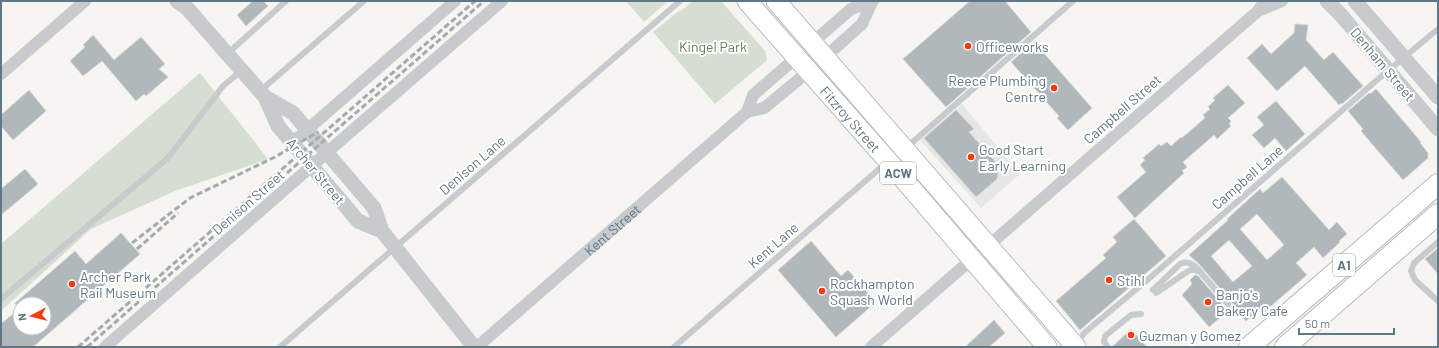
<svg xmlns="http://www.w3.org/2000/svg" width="1439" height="348" font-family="Barlow,sans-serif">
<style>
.built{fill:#e6e7e4}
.green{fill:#d6ded1}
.building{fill:#b0b8bc;stroke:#d7d6d4;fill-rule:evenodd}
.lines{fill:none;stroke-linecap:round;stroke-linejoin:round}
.primary-casing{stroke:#b9bdc0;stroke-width:21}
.trunk-casing{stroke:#b8bcbe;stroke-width:22}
.service{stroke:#c7cbcd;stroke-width:6}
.minor{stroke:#c7cbcd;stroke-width:12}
.tertiary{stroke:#c7cbcd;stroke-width:15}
.primary{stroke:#fff;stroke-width:19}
.trunk{stroke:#fff;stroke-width:20}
.rail{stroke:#a4abb0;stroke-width:3;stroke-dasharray:6 3;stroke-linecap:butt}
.poi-dot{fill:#f63b11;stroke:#fff;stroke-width:1.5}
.labels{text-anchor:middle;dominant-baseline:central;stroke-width:4;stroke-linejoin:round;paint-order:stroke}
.shield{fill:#fff;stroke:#90a0aa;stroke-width:1}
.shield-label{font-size:13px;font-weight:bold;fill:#617785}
.park-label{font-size:14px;fill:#677c61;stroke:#fff}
.poi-label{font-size:14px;fill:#617785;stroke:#fff;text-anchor:start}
.street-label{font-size:14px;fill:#617785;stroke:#fff}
</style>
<rect width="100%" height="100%" fill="#f6f5f1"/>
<path class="built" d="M 962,104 L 1020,174 L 981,208 L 920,140 Z"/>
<path class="green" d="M 626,1 L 668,1 L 644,22 Z
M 693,1 L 721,1 L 765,51 L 767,60 L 715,104 L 653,32 L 680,10 L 681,11 Z
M 200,73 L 268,159 L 175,191 L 91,229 L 1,311 L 1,244 Z"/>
<path class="building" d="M 253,1 L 263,1 L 268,6 L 246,26 L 237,15 Z
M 970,1 L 1005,1 L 1031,32 L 946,107 L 903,59 Z
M 1295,24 L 1308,25 L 1306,40 L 1324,60 L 1333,52 L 1363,86 L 1342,104 L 1341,103 L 1339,105 L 1305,66 L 1277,91 L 1247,58 L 1262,44 L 1271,54 L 1294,33 Z
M 93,35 L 114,60 L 141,37 L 165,64 L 159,69 L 168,77 L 146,96 L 144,94 L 136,101 L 102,61 L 83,76 L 70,61 L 85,47 L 83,45 Z
M 1034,42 L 1092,108 L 1068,130 L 1057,118 L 1059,116 L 1011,62 Z
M 1228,85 L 1245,103 L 1228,118 L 1231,121 L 1229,124 L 1231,126 L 1217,139 L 1214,135 L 1183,162 L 1187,167 L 1182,171 L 1184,173 L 1135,218 L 1117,197 L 1146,172 L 1140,165 L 1145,160 L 1143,158 L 1159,144 L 1161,146 L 1167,142 L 1171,146 L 1181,137 L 1182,138 L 1205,118 L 1203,115 L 1210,109 L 1208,107 L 1215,100 L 1213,98 Z
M 1376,89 L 1421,142 L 1420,143 L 1428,153 L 1428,158 L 1403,180 L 1361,131 L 1363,129 L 1348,111 L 1369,93 L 1370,94 Z
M 29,90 L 46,111 L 13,140 L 1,126 L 1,115 Z
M 1276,101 L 1305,134 L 1286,151 L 1275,138 L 1264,148 L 1252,135 L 1264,125 L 1257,117 Z
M 956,110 L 974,129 L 969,132 L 999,166 L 997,179 L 976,197 L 924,138 Z
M 25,169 L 38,184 L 1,215 L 1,189 Z
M 1282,177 L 1329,230 L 1337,222 L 1347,234 L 1339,241 L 1340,242 L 1323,258 L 1314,247 L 1296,263 L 1307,275 L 1264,312 L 1260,309 L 1246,321 L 1237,311 L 1236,307 L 1199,264 L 1189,255 L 1228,220 L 1227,219 L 1260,189 L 1263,193 ZM 1257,214 L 1284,245 L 1267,260 L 1240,229 ZM 1229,240 L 1252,266 L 1233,282 L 1211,256 Z
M 1134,219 L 1166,256 L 1080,330 L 1056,301 L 1106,258 L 1103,255 L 1117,242 L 1113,237 Z
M 121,233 L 140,254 L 33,347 L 1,347 L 1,324 L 20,308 L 20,328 L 44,328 L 44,304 L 14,304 L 75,251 L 86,264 Z
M 811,241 L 841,276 L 848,270 L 876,302 L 836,337 L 778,270 Z
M 1438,248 L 1438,274 L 1425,259 Z
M 1195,275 L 1198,276 L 1228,311 L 1209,327 L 1182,295 L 1192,284 L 1190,280 Z
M 994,320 L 1005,333 L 989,347 L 965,347 Z
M 1131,329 L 1147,347 L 1112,347 Z"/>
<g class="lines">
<g class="primary-casing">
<g id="primary">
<path id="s2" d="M 747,1 L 888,161 L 1047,347"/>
<path d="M 776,1 L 1076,347"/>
</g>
</g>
<g class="trunk-casing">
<path id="trunk" d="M 1249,347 L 1438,184
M 1285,347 L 1438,214"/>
</g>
<path class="service" d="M 227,54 L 286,1
M 260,91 L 364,1
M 906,148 L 1073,1
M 1438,242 L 1414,263 L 1411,271 L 1415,280 L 1438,301
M 1153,290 L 1180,264 C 1187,261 1190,263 1196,267 L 1233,310
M 1156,293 C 1162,290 1188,270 1191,270 C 1194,269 1197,271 1200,272
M 1,299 L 168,158 L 223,86 L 241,71
M 1079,345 L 1080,339 L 1084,333 L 1145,282 L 1377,80 L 1438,29
M 280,347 L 680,1
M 674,347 L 886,163
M 1108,347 L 1104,342 L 1105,336 L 1131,315 L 1141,314"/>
<g class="minor">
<path d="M 1258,11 L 1282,1"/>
<path d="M 812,43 L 851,9 L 873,1"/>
<path d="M 825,57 L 862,24 L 872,2"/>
<path d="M 1,74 L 85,1"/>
<path d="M 747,112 L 753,95 L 797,57"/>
<path d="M 292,143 L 455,1"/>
<path d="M 988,246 L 1258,11 L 1265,1"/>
<path d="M 105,347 L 339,142 L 502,1"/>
<path id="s1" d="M 477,347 L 747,112 L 764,108 L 809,71"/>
<path d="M 871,347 L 972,259"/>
</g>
<path class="tertiary" d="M 177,1 L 187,8 L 265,97 L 293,113 L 374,208 L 382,231 L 474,347
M 1327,1 L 1341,15 L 1438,129
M 1355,1 L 1438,97
M 265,97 L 278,126 L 358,221 L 382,231"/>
<use href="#primary" class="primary"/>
<use href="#trunk" class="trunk"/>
<path class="rail" d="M 287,173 L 484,1
M 132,243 L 190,198 L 275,157 L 318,132
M 137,249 L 178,213
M 78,347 L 475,1
M 87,347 L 223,228"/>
</g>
<g class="poi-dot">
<circle cx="968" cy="46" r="4"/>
<circle cx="1054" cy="88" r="4"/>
<circle cx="971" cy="157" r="4"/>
<circle cx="1109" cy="280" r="4"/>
<circle cx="72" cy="284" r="4"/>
<circle cx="822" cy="291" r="4"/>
<circle cx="1208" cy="302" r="4"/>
<circle cx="1131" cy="335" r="4"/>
</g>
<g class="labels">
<g class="shield">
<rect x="880" y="162" width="36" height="22" rx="3"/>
<rect x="1333" y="254" width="22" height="22" rx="3"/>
</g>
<g class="shield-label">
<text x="898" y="173">ACW</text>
<text x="1344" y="265">A1</text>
</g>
<g class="park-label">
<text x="713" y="46">Kingel Park</text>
</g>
<g class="poi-label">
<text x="976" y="46">Officeworks</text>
<text x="1046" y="80" text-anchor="end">Reece Plumbing<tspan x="1046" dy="16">Centre</tspan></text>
<text x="979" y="149">Good Start<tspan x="979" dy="16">Early Learning</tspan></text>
<text x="80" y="276">Archer Park<tspan x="80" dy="16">Rail Museum</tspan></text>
<text x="1117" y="280">Stihl</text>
<text x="830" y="283">Rockhampton<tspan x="830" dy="16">Squash World</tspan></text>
<text x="1216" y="294">Banjo's<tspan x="1216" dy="16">Bakery Cafe</tspan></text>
<text x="1139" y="335">Guzman y Gomez</text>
</g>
<g class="street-label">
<text transform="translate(1383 64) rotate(50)">Denham Street</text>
<text transform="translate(1122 109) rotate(-41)">Campbell Street</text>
<text stroke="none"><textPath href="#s2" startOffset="157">Fitzroy Street</textPath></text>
<text transform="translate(472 165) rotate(-41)">Denison Lane</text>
<text transform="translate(316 171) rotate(50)">Archer Street</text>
<text transform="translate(1247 177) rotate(-41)">Campbell Lane</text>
<text transform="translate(248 202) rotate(-41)">Denison Street</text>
<text stroke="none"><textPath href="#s1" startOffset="179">Kent Street</textPath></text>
<text transform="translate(773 245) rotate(-41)">Kent Lane</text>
</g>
</g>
<rect width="1439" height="348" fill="none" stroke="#617785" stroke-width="4"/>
<g transform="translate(32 316) rotate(263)"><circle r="19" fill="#ffffff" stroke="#c0c9ce"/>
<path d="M0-3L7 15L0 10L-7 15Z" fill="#f63b11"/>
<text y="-6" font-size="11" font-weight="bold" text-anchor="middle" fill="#617785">N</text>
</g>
<path d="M1299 328v6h95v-6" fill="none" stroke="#617785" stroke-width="2"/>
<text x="1305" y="328" font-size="12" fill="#617785" stroke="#ffffff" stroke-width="3" paint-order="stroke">50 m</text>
</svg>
